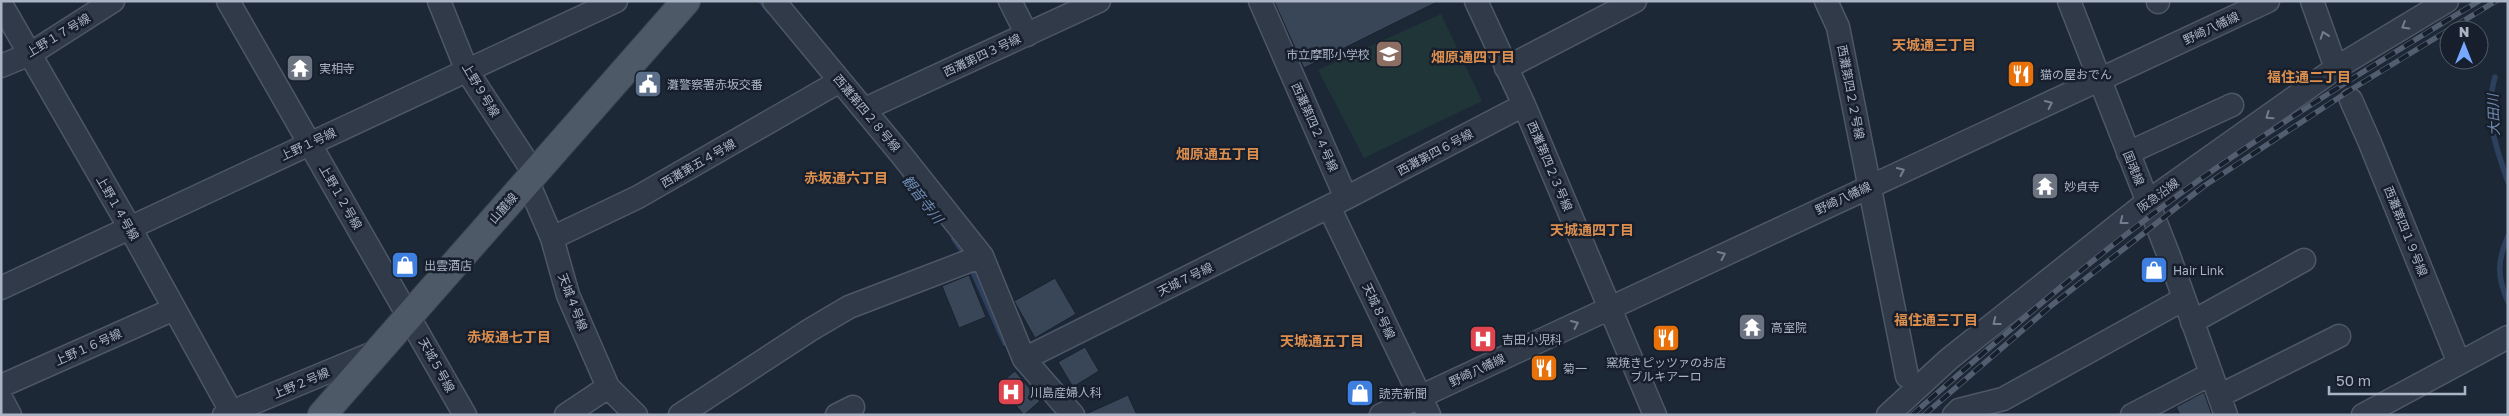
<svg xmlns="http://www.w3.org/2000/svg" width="2509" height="416" font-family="'Golos Text','Noto Sans JP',sans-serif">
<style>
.green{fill:#1f3538}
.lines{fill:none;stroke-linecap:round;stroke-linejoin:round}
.stream{stroke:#2d415e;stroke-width:5.5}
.building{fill:#394658;stroke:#19212e}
.street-casing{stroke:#4e5766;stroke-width:25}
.primary-casing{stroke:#3a4351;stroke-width:30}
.street{stroke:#313a48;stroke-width:22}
.primary{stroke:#4e5968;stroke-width:28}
.rail-casing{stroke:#525e6f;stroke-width:5.5}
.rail{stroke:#171f2c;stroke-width:4;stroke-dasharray:11;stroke-linecap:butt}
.oneway{stroke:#747d8d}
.labels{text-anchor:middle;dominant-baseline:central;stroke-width:5;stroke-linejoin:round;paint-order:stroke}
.street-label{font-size:12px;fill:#aab4c5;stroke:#171f2c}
.poi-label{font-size:12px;fill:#aab4c5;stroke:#171f2c;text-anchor:start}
.neighbourhood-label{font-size:14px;font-weight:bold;fill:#dc8e4e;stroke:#171f2c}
.water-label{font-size:14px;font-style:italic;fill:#6f8ab1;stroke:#171f2c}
</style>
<rect width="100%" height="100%" fill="#1d2837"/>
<path class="green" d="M 1441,14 L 1482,101 L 1364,158 L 1318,70 Z"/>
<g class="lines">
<path class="stream" d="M 761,1 L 769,11
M 2495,77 C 2484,115 2495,145 2508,182
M 2508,236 C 2497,261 2497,277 2508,302
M 954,239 L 966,256
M 970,265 L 1005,343"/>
</g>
<path class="building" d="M 1274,1 L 1439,1 L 1304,68 Z
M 969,275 L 986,317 L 959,328 L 942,286 Z
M 1055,278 L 1076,314 L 1035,338 L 1014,301 Z
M 1085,347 L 1099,371 L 1073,387 L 1058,362 Z
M 1015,371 L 1040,401 L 1024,415 L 998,385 Z
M 2204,392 L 2212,415 L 2180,415 L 2176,407 Z
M 1128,395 L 1137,415 L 1086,415 L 1086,414 Z"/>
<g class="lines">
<g class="street-casing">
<path id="street" d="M 228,1 L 465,415
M 439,1 L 467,71 L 534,173
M 774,1 L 900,153 L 982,256 L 1024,359 L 1073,415
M 1010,1 L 1027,35
M 1260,1 L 1346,198
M 1476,1 L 1524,105 L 1655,415
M 1826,1 L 1838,27 L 1907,376
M 2069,1 L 2169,256 L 2226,415
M 2158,1 L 2158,2
M 2312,1 L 2336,68
M 1,4 L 130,228 L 233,415
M 1,66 L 30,54 L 113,1
M 1506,68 L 1635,1
M 2351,100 L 2370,143 L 2459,363
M 865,109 L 1099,1
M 2128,153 L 2232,105
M 527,180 L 552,238 L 568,295 L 608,387 L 636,415
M 1329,207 L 1429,415
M 552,238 L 638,197 L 840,81
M 1,288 L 616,1
M 2192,322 L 2304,260
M 1024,359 L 1346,198 L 1524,105
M 1,386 L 174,309
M 2219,396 L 2339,336
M 1,398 L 10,415
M 224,415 L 378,351
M 566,415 L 608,387
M 680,415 L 810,330 L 849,307 L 982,256
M 837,415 L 853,407
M 1381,415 L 2268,1
M 1888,415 L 1949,359 L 2147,202 L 2336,68 L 2447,1
M 1954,415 L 1959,410 L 2003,399 L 2184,299
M 2132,415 L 2211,374
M 2363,415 L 2508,337"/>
</g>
<g class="primary-casing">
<path id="primary" d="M 322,415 L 686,1"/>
</g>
<use href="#street" class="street"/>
<use href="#primary" class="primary"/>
<g class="rail-casing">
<path id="rail" d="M 1912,415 C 2006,333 2100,250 2202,178 C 2291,115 2385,58 2479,1
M 1924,415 L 2052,305 L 2204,186 L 2352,89 L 2496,1"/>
</g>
<use href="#rail" class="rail"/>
</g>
<defs><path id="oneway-chevron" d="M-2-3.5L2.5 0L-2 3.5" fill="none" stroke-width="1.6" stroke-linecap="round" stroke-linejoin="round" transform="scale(1.25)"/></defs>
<g class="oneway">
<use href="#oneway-chevron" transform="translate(2405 26) rotate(149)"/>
<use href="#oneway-chevron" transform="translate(2324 35) rotate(-109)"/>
<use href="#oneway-chevron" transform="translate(2049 104) rotate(-25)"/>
<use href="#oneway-chevron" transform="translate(2269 116) rotate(145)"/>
<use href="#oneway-chevron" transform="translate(1901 171) rotate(-25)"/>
<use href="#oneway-chevron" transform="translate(2123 221) rotate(142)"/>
<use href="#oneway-chevron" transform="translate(1722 255) rotate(-25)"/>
<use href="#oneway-chevron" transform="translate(1996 322) rotate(142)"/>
<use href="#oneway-chevron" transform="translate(1575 324) rotate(-25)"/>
</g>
<defs>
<g id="school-square" transform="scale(1.4375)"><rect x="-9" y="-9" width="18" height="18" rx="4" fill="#8d6e63" stroke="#171f2c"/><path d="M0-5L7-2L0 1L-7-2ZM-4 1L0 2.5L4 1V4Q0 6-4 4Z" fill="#fff"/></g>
<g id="temple-square" transform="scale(1.4375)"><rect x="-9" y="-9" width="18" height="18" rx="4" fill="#6b7280" stroke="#171f2c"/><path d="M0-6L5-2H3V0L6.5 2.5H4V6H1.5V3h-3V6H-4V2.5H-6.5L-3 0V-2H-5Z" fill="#fff"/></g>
<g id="restaurant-square" transform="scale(1.4375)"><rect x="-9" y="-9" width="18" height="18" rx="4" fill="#e8710a" stroke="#171f2c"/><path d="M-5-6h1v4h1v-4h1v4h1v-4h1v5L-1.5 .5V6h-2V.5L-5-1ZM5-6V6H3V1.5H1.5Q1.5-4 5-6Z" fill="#fff"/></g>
<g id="civic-square" transform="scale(1.4375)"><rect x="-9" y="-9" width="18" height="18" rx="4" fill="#5c6f8a" stroke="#171f2c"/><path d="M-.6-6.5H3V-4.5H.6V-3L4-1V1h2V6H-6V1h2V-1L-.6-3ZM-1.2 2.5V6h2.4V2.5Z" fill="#fff"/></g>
<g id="shop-square" transform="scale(1.4375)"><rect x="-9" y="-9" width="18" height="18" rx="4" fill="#3f7fe0" stroke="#171f2c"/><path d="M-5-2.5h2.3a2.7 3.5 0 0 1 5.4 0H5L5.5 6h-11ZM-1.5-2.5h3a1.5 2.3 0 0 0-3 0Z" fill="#fff"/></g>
<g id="hospital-square" transform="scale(1.4375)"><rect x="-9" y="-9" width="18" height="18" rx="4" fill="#e0444e" stroke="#171f2c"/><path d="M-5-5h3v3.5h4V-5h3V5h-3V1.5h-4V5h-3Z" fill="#fff"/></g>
</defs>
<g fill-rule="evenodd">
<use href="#school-square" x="1389" y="54"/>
<use href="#temple-square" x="300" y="68"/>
<use href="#restaurant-square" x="2021" y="74"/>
<use href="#civic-square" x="648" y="84"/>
<use href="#temple-square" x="2045" y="186"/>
<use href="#shop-square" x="405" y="265"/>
<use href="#shop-square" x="2154" y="270"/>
<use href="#temple-square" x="1752" y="327"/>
<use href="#restaurant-square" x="1666" y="338"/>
<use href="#hospital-square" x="1483" y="339"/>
<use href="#restaurant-square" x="1544" y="368"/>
<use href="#hospital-square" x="1011" y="392"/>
<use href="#shop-square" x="1360" y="393"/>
</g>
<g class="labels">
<g class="street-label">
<text transform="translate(2211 28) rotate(-25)">野崎八幡線</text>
<text transform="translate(58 35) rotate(-31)">上野１７号線</text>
<text transform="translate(982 55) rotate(-25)">西灘第四３号線</text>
<text transform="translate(481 90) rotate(59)">上野９号線</text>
<text transform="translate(1851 92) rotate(79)">西灘第四２２号線</text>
<text transform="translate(867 113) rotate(50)">西灘第四２８号線</text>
<text transform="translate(1315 127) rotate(66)">西灘第四２４号線</text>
<text transform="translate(308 144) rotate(-25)">上野１号線</text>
<text transform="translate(1435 152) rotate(-28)">西灘第四６号線</text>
<text transform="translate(698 163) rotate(-30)">西灘第五４号線</text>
<text transform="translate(1550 166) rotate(67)">西灘第四２３号線</text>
<text transform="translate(2134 168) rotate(68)">国魂線</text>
<text transform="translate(2158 195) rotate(-36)">阪急沿線</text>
<text transform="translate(341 197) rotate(60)">上野１２号線</text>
<text transform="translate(1843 198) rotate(-25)">野崎八幡線</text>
<text transform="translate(118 208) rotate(60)">上野１４号線</text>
<text transform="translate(503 208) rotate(-49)">山麓線</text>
<text transform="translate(2406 231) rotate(68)">西灘第四１９号線</text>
<text transform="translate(1185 279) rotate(-26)">天城７号線</text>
<text transform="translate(573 302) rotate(69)">天城４号線</text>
<text transform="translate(1379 311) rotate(65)">天城８号線</text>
<text transform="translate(88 347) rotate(-24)">上野１６号線</text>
<text transform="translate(437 365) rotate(61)">天城５号線</text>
<text transform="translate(1477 370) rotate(-25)">野崎八幡線</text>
<text transform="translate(301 383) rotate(-23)">上野２号線</text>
</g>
<g class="poi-label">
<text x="1370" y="54" text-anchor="end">市立摩耶小学校</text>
<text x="319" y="68">実相寺</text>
<text x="2040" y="74">猫の屋おでん</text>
<text x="667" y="84">灘警察署赤坂交番</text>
<text x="2064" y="186">妙貞寺</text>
<text x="424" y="265">出雲酒店</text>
<text x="2173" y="270">Hair Link</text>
<text x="1771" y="327">高室院</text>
<text x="1502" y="339">吉田小児科</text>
<text x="1666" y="362" text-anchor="middle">窯焼きピッツァのお店<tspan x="1666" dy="14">ブルキアーロ</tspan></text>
<text x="1563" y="368">菊一</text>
<text x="1030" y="392">川島産婦人科</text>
<text x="1379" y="393">読売新聞</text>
</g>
<g class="neighbourhood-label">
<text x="1934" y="44">天城通三丁目</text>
<text x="1473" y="56">畑原通四丁目</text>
<text x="2309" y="76">福住通二丁目</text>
<text x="1218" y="153">畑原通五丁目</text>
<text x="846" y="177">赤坂通六丁目</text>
<text x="1592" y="229">天城通四丁目</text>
<text x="1936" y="319">福住通三丁目</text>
<text x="509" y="336">赤坂通七丁目</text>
<text x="1322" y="340">天城通五丁目</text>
</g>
<g class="water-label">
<text transform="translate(2493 115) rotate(-92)">大田川</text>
<text transform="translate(923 199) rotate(52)">観音寺川</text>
</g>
</g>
<rect width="2509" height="416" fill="none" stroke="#aab4c5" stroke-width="5"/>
<g transform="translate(2464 45)"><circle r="24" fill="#171f2c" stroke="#525b69"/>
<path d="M0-4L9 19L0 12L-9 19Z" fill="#76a8ff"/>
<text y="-8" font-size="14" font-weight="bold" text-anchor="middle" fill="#aab4c5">N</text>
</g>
<path d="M2329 386v8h136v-8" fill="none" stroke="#aab4c5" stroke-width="2.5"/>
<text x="2336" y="386" font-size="15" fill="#aab4c5" stroke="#171f2c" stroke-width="4" paint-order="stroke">50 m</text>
</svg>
